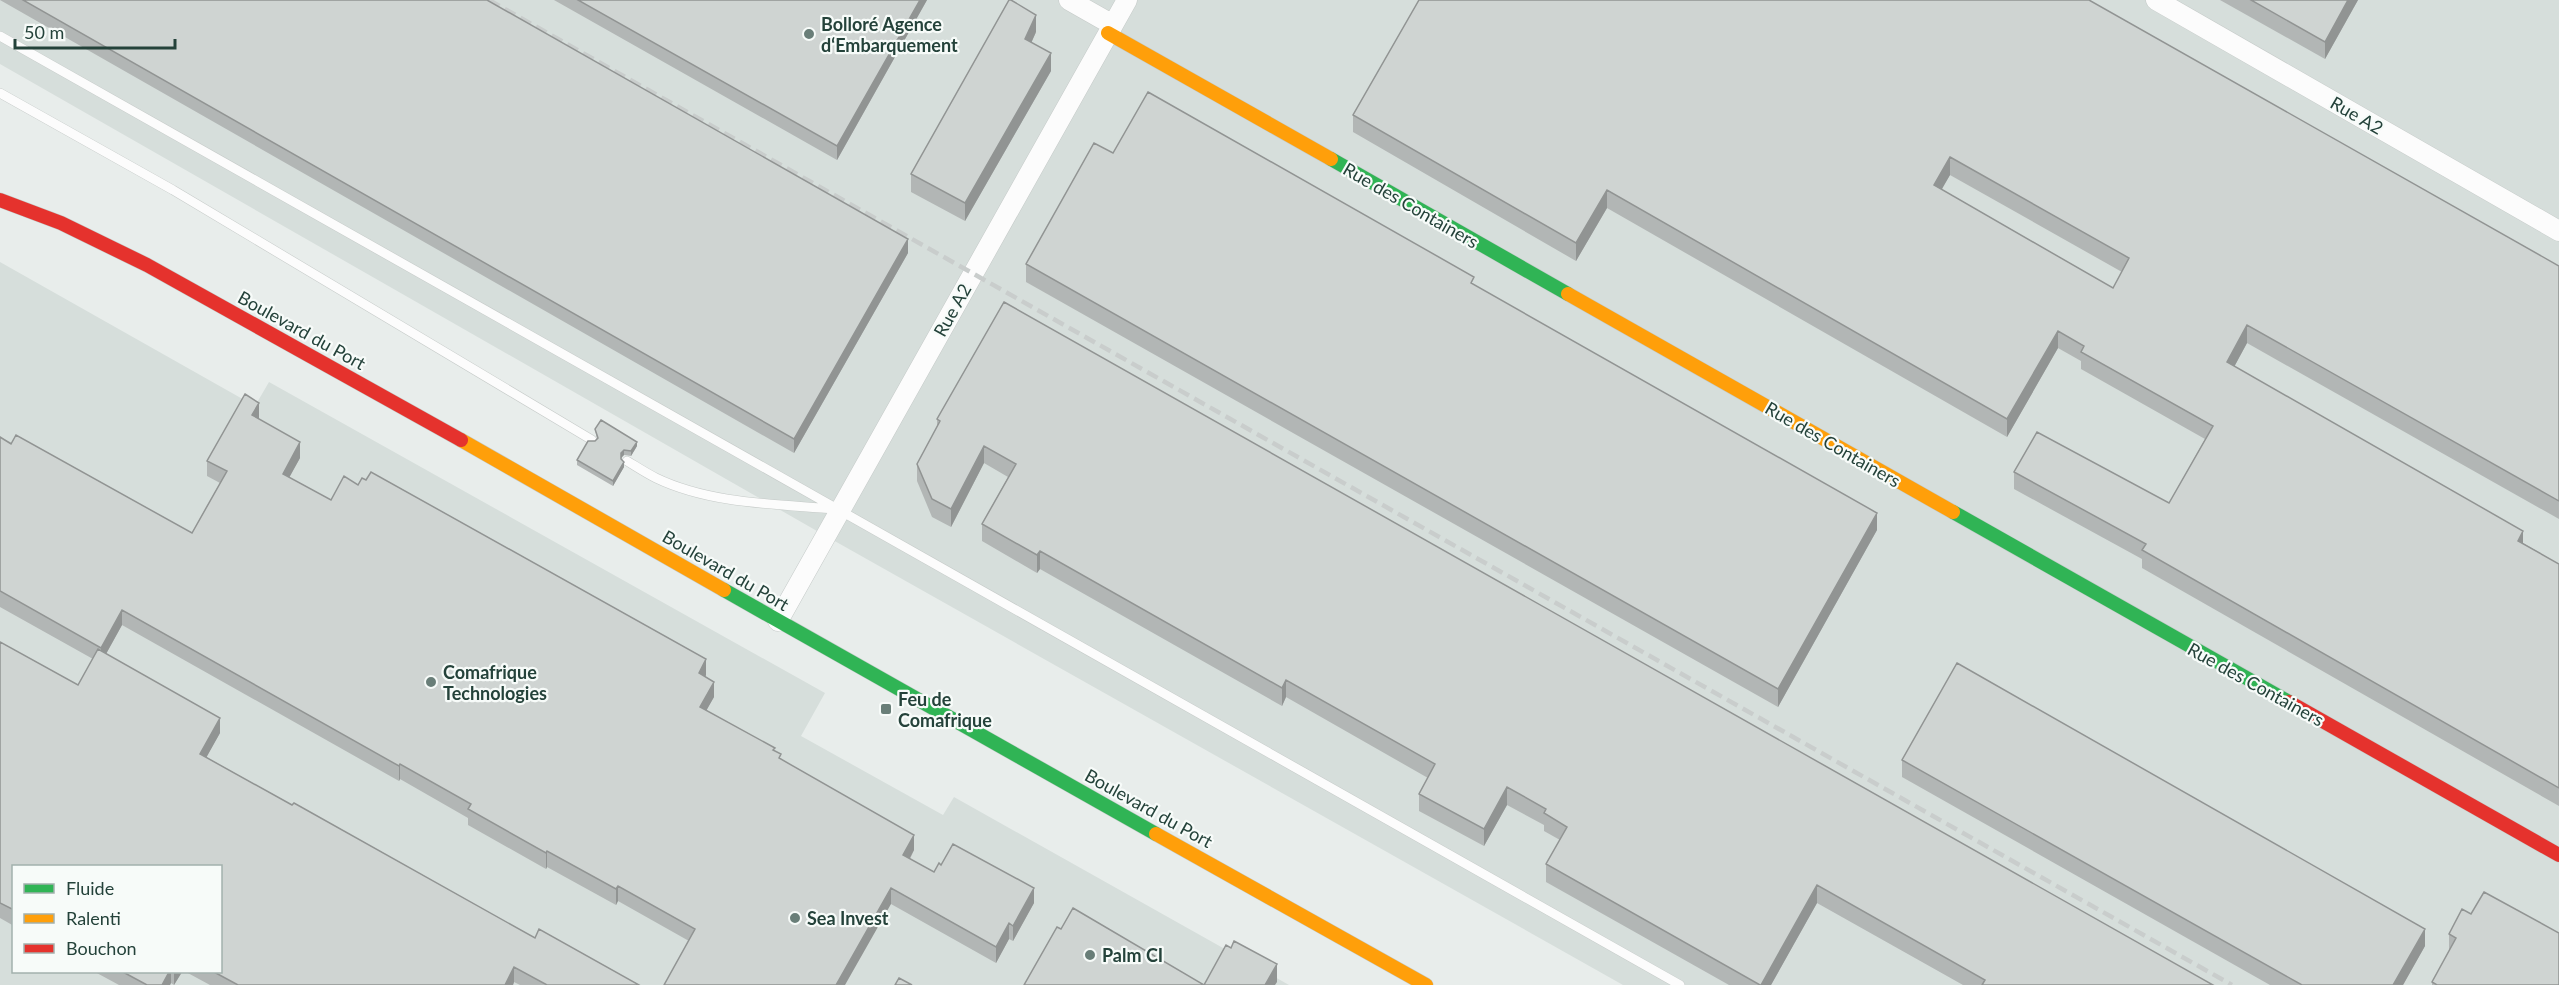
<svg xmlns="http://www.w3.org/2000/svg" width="2559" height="985" font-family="Lato,sans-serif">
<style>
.built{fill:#d6dedb;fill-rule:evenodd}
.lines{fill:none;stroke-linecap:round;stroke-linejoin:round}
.lane-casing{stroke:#c5cac8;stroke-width:10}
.street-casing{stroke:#c5cac8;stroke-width:21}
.fast-casing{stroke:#c3cbc8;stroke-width:15}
.slow-casing{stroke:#c3cbc8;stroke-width:15}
.jam-casing{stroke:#c3cbc8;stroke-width:15}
.lane{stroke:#fcfcfc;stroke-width:9}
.street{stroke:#fcfcfc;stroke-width:20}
.fast{stroke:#30b455;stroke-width:14}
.slow{stroke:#ff9f0a;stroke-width:14}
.jam{stroke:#e5322d;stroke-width:14}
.rail{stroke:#c9cdcc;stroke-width:4.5;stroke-dasharray:12 6;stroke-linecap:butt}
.wall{fill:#b2b6b5;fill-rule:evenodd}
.shaded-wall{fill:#919493}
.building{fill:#cfd4d2;stroke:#919493;stroke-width:1.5;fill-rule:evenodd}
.poi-dot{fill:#697e78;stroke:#f7fbf9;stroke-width:2}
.labels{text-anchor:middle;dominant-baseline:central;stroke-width:4.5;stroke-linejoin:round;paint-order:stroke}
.poi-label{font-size:18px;font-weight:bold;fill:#24423a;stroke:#f7fbf9;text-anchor:start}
.street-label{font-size:18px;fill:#24423a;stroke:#f7fbf9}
</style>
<rect width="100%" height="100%" fill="#e8edeb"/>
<path class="built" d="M 0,0 L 2559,0 L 2559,985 L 1623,985 L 824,535 L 0,64 Z
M 0,262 L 255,406 L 269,382 L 825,693 L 801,736 L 943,815 L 954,797 L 1289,985 L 0,985 ZM 14,866 L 220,866 L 220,972 L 14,972 Z"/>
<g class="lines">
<g class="lane-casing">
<path id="lane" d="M 0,36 L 1680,985
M 0,93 L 173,190 L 592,440
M 627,461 C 637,467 646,473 656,478 C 710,504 776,504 834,509"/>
</g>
<g class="street-casing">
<path id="street" d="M 1069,0 L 1113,25
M 2156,0 L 2559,231
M 778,621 L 1127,0"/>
</g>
<g class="fast-casing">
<path id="fast" d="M 1331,159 L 1568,294
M 1953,512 L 2289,702
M 724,590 L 1156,834"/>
</g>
<g class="slow-casing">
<path id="slow" d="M 1108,33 L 1331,159
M 1568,294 L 1953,512
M 461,440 L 724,590
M 1156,834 L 1426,985"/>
</g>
<g class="jam-casing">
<path id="jam" d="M 0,200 L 61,223 L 147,265 L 461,440
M 2289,702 L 2559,855"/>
</g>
<use href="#lane" class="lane"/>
<use href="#street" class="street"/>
<use href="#fast" class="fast"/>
<use href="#slow" class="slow"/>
<use href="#jam" class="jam"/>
<path class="rail" d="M 489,0 L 2232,985"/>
</g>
<path class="wall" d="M 0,0 L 487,0 L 908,253 L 794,453 Z
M 554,0 L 927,0 L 837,160 Z
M 1419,0 L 2559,266 L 2559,519 L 2247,343 L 2234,367 L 2523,543 L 2559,564 L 2559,806 L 2142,568 L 2142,559 L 2014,489 L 2014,472 L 2169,503 L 2205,439 L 2081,369 L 2081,361 L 2058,348 L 2007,437 L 1607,208 L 1576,261 L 1353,132 L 1353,115 ZM 1950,175 L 2122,272 L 2113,288 L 1941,189 Z
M 2220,0 L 2358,0 L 2325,59 Z
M 1036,32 L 1031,43 L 1051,71 L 965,221 L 911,192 L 911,174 Z
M 1113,153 L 1474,285 L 1877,530 L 1778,707 L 1026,282 L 1026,264 Z
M 259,418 L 259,419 L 300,458 L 289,477 L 331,500 L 706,675 L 705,677 L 714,697 L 706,710 L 775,751 L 781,759 L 914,850 L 910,859 L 934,872 L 1034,903 L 1013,941 L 1009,939 L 996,963 L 891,904 L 689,941 L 618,901 L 616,905 L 547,867 L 546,869 L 468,825 L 468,818 L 400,779 L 399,781 L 122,625 L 106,654 L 220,733 L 206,757 L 292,805 L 535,938 L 639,985 L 520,985 L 514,982 L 513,985 L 210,985 L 186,972 L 220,972 L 14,867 L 14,926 L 0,918 L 0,642 L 78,685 L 93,659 L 0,607 L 0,437 L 192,533 L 220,483 L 207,476 L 207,461 Z
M 937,419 L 2213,985 L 1963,985 L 1817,903 L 1771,985 L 1729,985 L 1546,882 L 1546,864 L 1560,840 L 1544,831 L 1544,825 L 1507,805 L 1484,846 L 1419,811 L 1419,794 L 1428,778 L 1286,697 L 1282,706 L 1040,569 L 1037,573 L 982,541 L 982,524 L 1008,477 L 984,463 L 951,527 L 932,517 L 917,481 L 917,464 L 937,427 Z
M 595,429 L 637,446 L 631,456 L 624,455 L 621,458 L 624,467 L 613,486 L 577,465 L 577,460 L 597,439 Z
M 1902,760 L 2425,946 L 2403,985 L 2270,985 L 1902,777 Z
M 2471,914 L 2559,985 L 2432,985 L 2432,982 L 2449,952 L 2449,934 Z
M 95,972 L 182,972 L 174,985 L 171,983 L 170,985 L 119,985 Z"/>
<path class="shaded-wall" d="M 920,0 L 927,0 L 837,160 L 837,146 Z
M 2348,0 L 2358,0 L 2325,59 L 2325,42 Z
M 1036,15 L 1036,32 L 1025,57 L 1025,39 Z
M 1051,53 L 1051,71 L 965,221 L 965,203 Z
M 1950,157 L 1950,175 L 1934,203 L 1934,185 Z
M 1607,190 L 1607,208 L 1576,261 L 1576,243 Z
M 908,239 L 908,253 L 794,453 L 794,439 Z
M 2247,325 L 2247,343 L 2227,380 L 2227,362 Z
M 2058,331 L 2058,348 L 2007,437 L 2007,419 Z
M 259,403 L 259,418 L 252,431 L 252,415 Z
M 300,442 L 300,458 L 283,489 L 283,474 Z
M 637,442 L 637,446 L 631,456 L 631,451 Z
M 984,446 L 984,463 L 951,527 L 951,509 Z
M 624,450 L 624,455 L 621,458 L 621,453 Z
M 624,462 L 624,467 L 613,486 L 613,481 Z
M 1877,513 L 1877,530 L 1778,707 L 1778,689 Z
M 2523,531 L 2523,549 L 2518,541 Z
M 1040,551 L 1040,569 L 1037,573 L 1037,555 Z
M 122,610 L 122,625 L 101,663 L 101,648 Z
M 706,659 L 706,675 L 699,689 L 699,673 Z
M 1286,680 L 1286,697 L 1282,706 L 1282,688 Z
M 714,682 L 714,697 L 700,722 L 700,707 Z
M 220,718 L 220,733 L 200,769 L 200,754 Z
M 400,764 L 400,779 L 399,781 L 399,766 Z
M 1507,787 L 1507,805 L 1484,846 L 1484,829 Z
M 914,835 L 914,850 L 903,871 L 903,855 Z
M 547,851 L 547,867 L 546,869 L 546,853 Z
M 1817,885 L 1817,903 L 1771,985 L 1761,985 Z
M 618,886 L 618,901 L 616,905 L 616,889 Z
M 891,888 L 891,904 L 845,985 L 836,985 Z
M 1034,888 L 1034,903 L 1013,941 L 1013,926 Z
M 1009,923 L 1009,939 L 996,963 L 996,947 Z
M 2425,929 L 2425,946 L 2403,985 L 2393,985 Z
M 1277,964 L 1277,982 L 1275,985 L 1265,985 Z
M 514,967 L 514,982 L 513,985 L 505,985 Z
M 169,972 L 171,972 L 171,983 L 170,985 L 162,985 Z
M 174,972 L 182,972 L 174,985 Z"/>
<path class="building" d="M 23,0 L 487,0 L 908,239 L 794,439 Z
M 578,0 L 920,0 L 837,146 Z
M 1009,0 L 1011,0 L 1036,15 L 1025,39 L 1051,53 L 965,203 L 911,174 Z
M 1419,0 L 2089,0 L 2559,266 L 2559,501 L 2247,325 L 2227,362 L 2523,531 L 2518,541 L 2559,564 L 2559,788 L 2142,550 L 2146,544 L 2014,472 L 2037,432 L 2169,503 L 2213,426 L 2081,352 L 2084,346 L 2058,331 L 2007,419 L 1607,190 L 1576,243 L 1353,115 ZM 1950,157 L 2129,258 L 2113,288 L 1934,185 Z
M 2251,0 L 2348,0 L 2325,42 Z
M 1148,92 L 1474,277 L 1471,283 L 1877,513 L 1778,689 L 1026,264 L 1094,143 L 1113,153 Z
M 1004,302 L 2213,985 L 1982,985 L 1985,980 L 1817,885 L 1761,985 L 1760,985 L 1546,864 L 1567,827 L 1544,813 L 1546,809 L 1507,787 L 1484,829 L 1419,794 L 1435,764 L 1286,680 L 1282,688 L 1040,551 L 1037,555 L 982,524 L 1016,464 L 984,446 L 951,509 L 932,499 L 917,464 L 940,421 L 937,419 Z
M 245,394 L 259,403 L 252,415 L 300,442 L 283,474 L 331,500 L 344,476 L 358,485 L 362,478 L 366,480 L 371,472 L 706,659 L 699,673 L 714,682 L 700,707 L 775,748 L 773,750 L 781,754 L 779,758 L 914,835 L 903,855 L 934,872 L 939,863 L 941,865 L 953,844 L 1034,888 L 1013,926 L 1009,923 L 996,947 L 891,888 L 836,985 L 664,985 L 695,929 L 618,886 L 616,889 L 547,851 L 546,853 L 468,809 L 471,804 L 400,764 L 399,766 L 122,610 L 101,648 L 0,591 L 0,437 L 11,444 L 16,435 L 192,533 L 227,471 L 207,461 Z
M 601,420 L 637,442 L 631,451 L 624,450 L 621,453 L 621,459 L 624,462 L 613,481 L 577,460 L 588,441 L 595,441 L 598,438 L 595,429 Z
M 0,642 L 78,685 L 98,649 L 220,718 L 200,754 L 292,805 L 294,803 L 535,938 L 539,929 L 639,985 L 547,985 L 514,967 L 505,985 L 238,985 L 214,972 L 220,972 L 220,867 L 14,867 L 14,910 L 0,903 Z
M 1957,663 L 2425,929 L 2393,985 L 2302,985 L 1902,760 Z
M 2484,892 L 2559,933 L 2559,985 L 2437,985 L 2432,982 L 2456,938 L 2449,934 L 2462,909 L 2471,914 Z
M 1073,908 L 1204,985 L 1024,985 L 1057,927 L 1061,929 Z
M 1234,941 L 1277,964 L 1265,985 L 1204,985 L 1226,945 L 1231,948 Z
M 123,972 L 169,972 L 162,985 L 147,985 Z
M 899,978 L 912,985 L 895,985 Z"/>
<g class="poi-dot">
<circle cx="809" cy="34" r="6"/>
<circle cx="431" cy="682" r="6"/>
<rect x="880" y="703" width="12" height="12" rx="3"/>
<circle cx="795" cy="918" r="6"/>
<circle cx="1090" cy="955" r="6"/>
</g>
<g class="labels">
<g class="poi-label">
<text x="821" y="24">Bolloré Agence<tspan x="821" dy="21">d‘Embarquement</tspan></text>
<text x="443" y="672">Comafrique<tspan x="443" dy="21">Technologies</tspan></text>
<text x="898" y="699">Feu de<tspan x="898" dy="21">Comafrique</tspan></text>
<text x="807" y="918">Sea Invest</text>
<text x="1102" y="955">Palm CI</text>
</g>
<g class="street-label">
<text transform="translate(2357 115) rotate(30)">Rue A2</text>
<text transform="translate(1411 205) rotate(30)">Rue des Containers</text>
<text transform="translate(952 310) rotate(-61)">Rue A2</text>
<text transform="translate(302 330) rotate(29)">Boulevard du Port</text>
<text transform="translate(1833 444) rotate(30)">Rue des Containers</text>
<text transform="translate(726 570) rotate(30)">Boulevard du Port</text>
<text transform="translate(2256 684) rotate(29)">Rue des Containers</text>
<text transform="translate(1149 808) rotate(29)">Boulevard du Port</text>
</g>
</g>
<rect x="12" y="865" width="210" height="108" fill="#f7fbf9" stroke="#a3b1ad" stroke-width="1.5"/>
<rect x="24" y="884" width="30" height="9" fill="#30b455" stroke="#a3b1ad" stroke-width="1.5"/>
<text x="66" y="895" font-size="18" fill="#24423a">Fluide</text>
<rect x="24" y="914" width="30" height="9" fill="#ff9f0a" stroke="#a3b1ad" stroke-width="1.5"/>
<text x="66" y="925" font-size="18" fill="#24423a">Ralenti</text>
<rect x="24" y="944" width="30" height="9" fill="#e5322d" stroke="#a3b1ad" stroke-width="1.5"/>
<text x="66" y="955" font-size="18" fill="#24423a">Bouchon</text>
<path d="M15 39v9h160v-9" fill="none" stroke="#24423a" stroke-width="3"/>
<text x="24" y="39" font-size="18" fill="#24423a" stroke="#f7fbf9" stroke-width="4.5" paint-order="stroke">50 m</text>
</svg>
